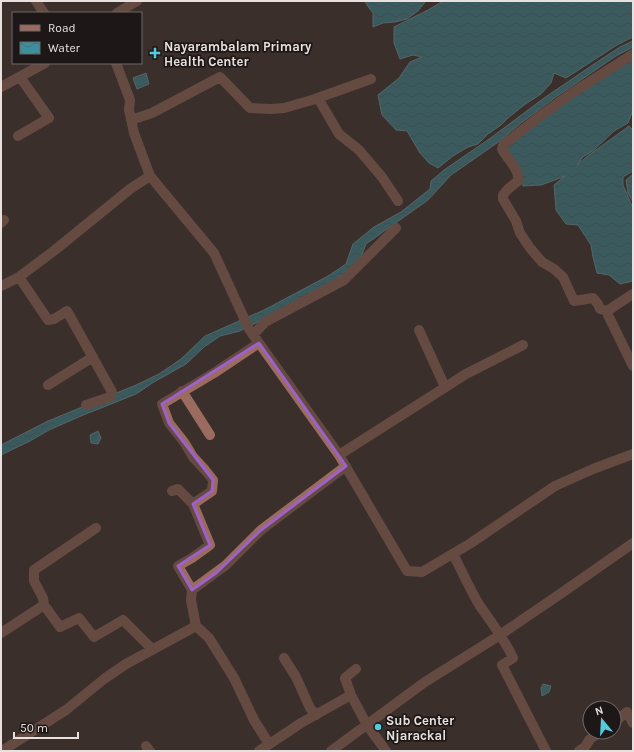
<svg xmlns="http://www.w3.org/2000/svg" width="634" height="752" font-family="Karla,sans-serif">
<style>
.water{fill:url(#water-waves);stroke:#71a8b0}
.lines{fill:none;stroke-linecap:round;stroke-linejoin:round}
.minor{stroke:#9a6b5e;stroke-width:10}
.marked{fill:none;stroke:#9c62c9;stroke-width:3;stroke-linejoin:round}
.poi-dot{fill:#54cadd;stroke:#1d1817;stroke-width:1.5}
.labels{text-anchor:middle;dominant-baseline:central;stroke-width:3.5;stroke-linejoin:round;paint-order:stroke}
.poi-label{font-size:13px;font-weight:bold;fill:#e9e1df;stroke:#1d1817;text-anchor:start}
</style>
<defs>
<pattern id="water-waves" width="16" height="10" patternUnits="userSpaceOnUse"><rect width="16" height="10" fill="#3d8f9c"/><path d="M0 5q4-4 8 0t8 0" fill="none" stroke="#40757d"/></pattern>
</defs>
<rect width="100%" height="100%" fill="#3a2f2b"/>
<path class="water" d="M 365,1 L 424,1 L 425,2 L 418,11 L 407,19 L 395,22 L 383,23 L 373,27 L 373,13 L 367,5 Z
M 443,1 L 633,1 L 633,37 L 617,45 L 566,78 L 554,73 L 551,83 L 541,94 L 524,105 L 508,118 L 501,125 L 488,134 L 478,144 L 468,147 L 453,156 L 438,168 L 429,163 L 420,153 L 407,131 L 396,130 L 382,115 L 378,95 L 399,78 L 410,62 L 422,57 L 413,55 L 400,59 L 394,43 L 394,27 L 428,10 Z
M 633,41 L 633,47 L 616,56 L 556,97 L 521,123 L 497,143 L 451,175 L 428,200 L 366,244 L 356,270 L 274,314 L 240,331 L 220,336 L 204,347 L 186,364 L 154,382 L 136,394 L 81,416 L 49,430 L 30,441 L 1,455 L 1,445 L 48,421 L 136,385 L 159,374 L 181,359 L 205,336 L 264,310 L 328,276 L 346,264 L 353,244 L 374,227 L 401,212 L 430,189 L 431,181 L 444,170 L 492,137 L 544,98 L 600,60 L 620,47 Z
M 633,54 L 633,110 L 628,123 L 614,131 L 594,150 L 583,157 L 577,165 L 589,155 L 629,126 L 633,130 L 633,171 L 623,177 L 623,185 L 633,208 L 633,281 L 620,284 L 609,275 L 597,273 L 593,257 L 591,245 L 578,225 L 566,224 L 556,210 L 554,185 L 565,176 L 555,180 L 541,185 L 523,186 L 504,147 Z
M 146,73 L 149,84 L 137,89 L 133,78 Z
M 633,174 L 633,202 L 628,193 L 626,180 Z
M 98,431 L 101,438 L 98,444 L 91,443 L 90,435 Z
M 543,684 L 551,686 L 549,692 L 542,696 L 541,688 Z"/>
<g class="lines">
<path class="minor" d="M 36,1 L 44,13
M 117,13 L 137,1
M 116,63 L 130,100 L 129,110 L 134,133 L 150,176 L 214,253 L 249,329 L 339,455 L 407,571 L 422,572 L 471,543 L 555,486 L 593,469 L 633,454
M 1,87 L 45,63
M 318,98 L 339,134 L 359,150 L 382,177 L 398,201
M 131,120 L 152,113 L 220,77 L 250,108 L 271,109 L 284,108 L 312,100 L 371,79
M 18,136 L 49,118 L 20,77
M 1,223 L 4,220
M 19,277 L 48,320 L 54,319 L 67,311 L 112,392 L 110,397 L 86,405
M 1,286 L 19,277 L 55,250 L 130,189 L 150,176
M 633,294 L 613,307 L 608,311 L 608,315 L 633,366
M 608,311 L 600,309 L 598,304 L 593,298 L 574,301 L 563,277 L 554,269 L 542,262 L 530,248 L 520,233 L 516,221 L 503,199 L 503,195 L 508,189 L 518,181 C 520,169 507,159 502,149 L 503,145 L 540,116 L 572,93 L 633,54
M 419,330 L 445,387
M 253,335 L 265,322 L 344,280 L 396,228
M 48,385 L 93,357
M 182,391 L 210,435
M 339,455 L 466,374 L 523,345
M 172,491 L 178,489 L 193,504 L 210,545 L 192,558 L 178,566 L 192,590
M 193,504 L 212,491 L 213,480 L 205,470 L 193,457 L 184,442 L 169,423 L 162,404 L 214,373 L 259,343
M 453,554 C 462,571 470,590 480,606 C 492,623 505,640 513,658 L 502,665 L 546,751
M 44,605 L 60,627 L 79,618 L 94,637 L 123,620 L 152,649
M 1,633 L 44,605 L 43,598 L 34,581 L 34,570 L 96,528
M 284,658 L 296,677 L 310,708 L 316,715
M 356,669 L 345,678 L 351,695 L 367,725 L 386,751
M 614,722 L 627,712 L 633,723
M 269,744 L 254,720 L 234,678 L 209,638 L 196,626 L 191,600 L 192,590 L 226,565 L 261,530 L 346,466
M 146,746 L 150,751
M 2,751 L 66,710 L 104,679 L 126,664 L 196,626
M 259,751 L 301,723 L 351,695
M 331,751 L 425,682 L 500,635 L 563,592 L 633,543
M 579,751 L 585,747 L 590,739 L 600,732"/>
</g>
<path d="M0 0H634V752H0ZM 259,343 L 346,466 L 261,530 L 216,573 L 192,590 L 178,566 L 210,545 L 193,504 L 212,491 L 213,480 L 169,423 L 162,404 Z" fill="#3a2f2b" fill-opacity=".55" fill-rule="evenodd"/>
<path class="marked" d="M 259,343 L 346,466 L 261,530 L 216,573 L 192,590 L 178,566 L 210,545 L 193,504 L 212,491 L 213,480 L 169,423 L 162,404 Z"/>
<g class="poi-dot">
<path d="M153 47h4v4h4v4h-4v4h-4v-4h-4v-4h4z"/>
<circle cx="378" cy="727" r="4"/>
</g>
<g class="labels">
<g class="poi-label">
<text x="164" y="46">Nayarambalam Primary<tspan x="164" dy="15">Health Center</tspan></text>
<text x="386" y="720">Sub Center<tspan x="386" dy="15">Njarackal</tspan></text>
</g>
</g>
<rect width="634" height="752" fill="none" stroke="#e9e1df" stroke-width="4"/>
<rect x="12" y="12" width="130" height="52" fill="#1d1817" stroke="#6f6867"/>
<rect x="20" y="25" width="20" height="6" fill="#9a6b5e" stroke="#6f6867"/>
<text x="48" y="32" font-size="12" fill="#e9e1df">Road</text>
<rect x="20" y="42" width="20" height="12" fill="url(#water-waves)" stroke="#6f6867"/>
<text x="48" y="52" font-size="12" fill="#e9e1df">Water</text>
<g transform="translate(602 720) rotate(342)"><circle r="19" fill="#1d1817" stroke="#6f6867"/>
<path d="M0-3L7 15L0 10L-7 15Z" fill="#54cadd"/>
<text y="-6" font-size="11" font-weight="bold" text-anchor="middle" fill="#e9e1df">N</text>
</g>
<path d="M14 732v6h64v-6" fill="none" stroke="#e9e1df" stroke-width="2"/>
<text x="20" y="732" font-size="12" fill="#e9e1df" stroke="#1d1817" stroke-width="3" paint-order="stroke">50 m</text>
</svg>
